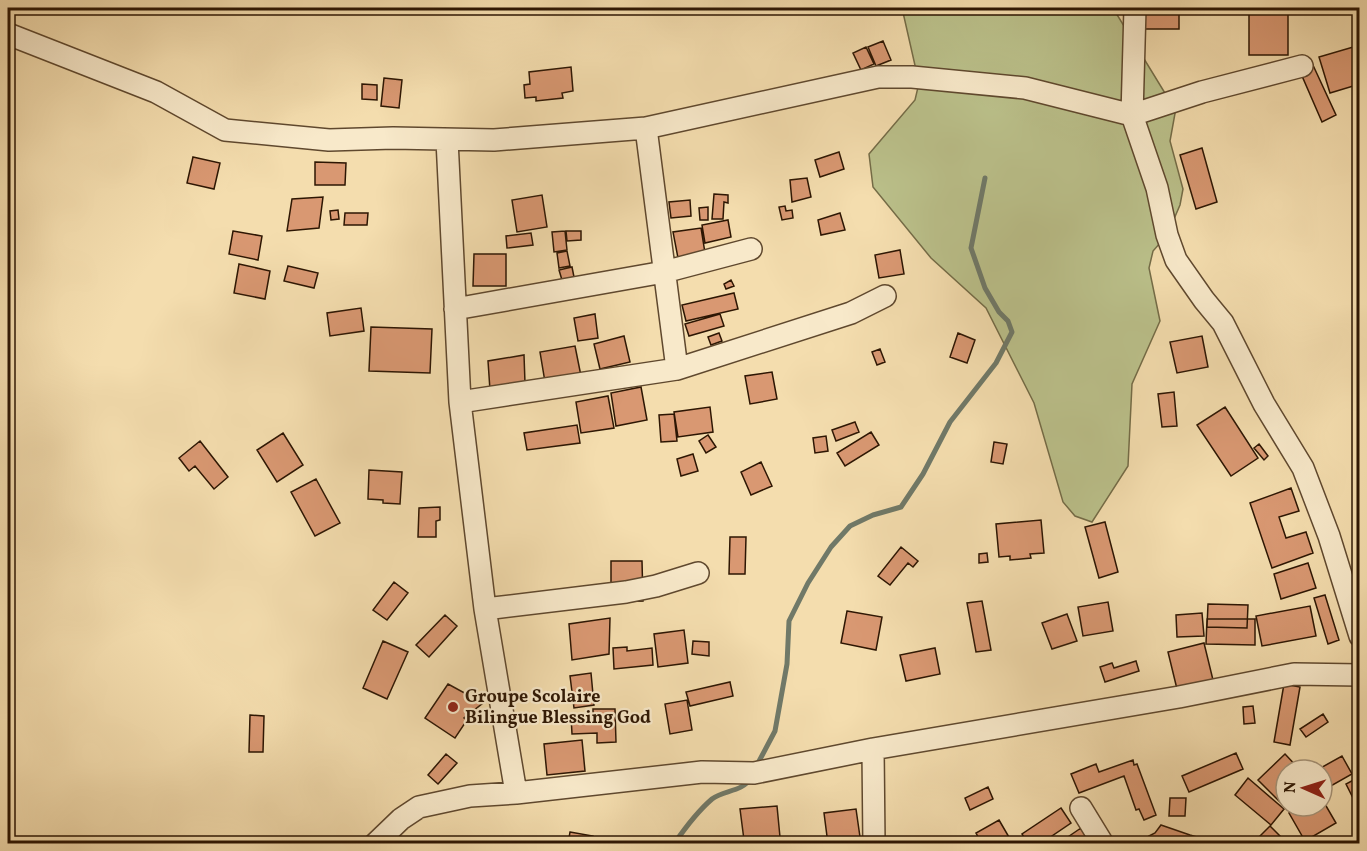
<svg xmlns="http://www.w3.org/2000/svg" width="1367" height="851" font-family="Vollkorn,serif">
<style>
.green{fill:#bbc18b;stroke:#746c47;stroke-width:1.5}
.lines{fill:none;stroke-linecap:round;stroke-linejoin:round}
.stream{stroke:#707968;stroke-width:5}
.building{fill:#d99872;stroke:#2d1603;stroke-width:1.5}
.minor-casing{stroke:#5f482e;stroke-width:24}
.minor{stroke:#f8e9ca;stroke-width:21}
.poi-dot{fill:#8f2418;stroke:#f8e9ca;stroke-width:2}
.labels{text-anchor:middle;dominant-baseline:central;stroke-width:4.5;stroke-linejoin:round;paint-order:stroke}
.poi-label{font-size:18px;font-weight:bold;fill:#2d1603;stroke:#f8e9ca;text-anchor:start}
</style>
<rect width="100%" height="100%" fill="#f4ddae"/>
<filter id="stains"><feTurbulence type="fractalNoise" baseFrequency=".00333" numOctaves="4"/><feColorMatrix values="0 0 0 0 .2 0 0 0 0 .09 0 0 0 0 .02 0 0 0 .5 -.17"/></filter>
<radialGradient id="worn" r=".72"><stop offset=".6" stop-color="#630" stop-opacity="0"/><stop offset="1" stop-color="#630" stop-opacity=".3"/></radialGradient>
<path class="green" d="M 902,8 L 1113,8 L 1171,103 L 1176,108 L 1170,141 L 1183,189 L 1180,205 L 1167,235 L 1153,251 L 1149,268 L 1160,321 L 1132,384 L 1128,466 L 1092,522 L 1075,516 L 1063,502 L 1034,403 L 986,308 L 931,258 L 873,187 L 869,154 L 915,100 L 919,83 Z"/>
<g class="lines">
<path class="stream" d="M 757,765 L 775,731 L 787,664 L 789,621 L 808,583 L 831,547 L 850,526 L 873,515 L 901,507 L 923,474 L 950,422 L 996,363 L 1012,332 L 1008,321 L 999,312 L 985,288 L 971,248 L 985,178
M 674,844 C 685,828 698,811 712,799 C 723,790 742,792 750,779"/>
</g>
<path class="building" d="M 1140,8 L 1179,8 L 1179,29 L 1140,29 Z
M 1316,8 L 1338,8 L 1338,14 L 1316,14 Z
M 1288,9 L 1288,55 L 1249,55 L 1249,10 Z
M 883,41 L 891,60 L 876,66 L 868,47 Z
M 1360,45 L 1360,84 L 1330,93 L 1319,57 Z
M 866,47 L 874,64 L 861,70 L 853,53 Z
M 1312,63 L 1336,115 L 1322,122 L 1299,69 Z
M 571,67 L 573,91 L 562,93 L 563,98 L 536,101 L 536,97 L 525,98 L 524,85 L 530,84 L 529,72 Z
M 384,78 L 402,80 L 399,108 L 381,106 Z
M 362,84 L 377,85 L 377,100 L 362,99 Z
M 1202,148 L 1217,202 L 1196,209 L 1180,155 Z
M 839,152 L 844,169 L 820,177 L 815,160 Z
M 193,157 L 220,163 L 214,189 L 187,183 Z
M 315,162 L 346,163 L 345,185 L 315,185 Z
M 807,178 L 811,197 L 792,202 L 790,180 Z
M 714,194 L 728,195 L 728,203 L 724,202 L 723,219 L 712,219 Z
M 542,195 L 547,227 L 517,232 L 512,200 Z
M 323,197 L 319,228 L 287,231 L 292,199 Z
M 690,200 L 691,216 L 671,218 L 669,202 Z
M 785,206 L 786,211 L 792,210 L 793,218 L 782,220 L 779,207 Z
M 708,207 L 708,220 L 700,220 L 699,208 Z
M 338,210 L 339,219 L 331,220 L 330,211 Z
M 345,213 L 368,213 L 367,225 L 344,225 Z
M 840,213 L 845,230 L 821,235 L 818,220 Z
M 728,220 L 731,237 L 705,243 L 702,225 Z
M 701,228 L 705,253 L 678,258 L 673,232 Z
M 233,231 L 262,236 L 258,260 L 229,254 Z
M 565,231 L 567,250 L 554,252 L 552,232 Z
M 566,231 L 581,231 L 581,240 L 567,241 Z
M 531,233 L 533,245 L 507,248 L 506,236 Z
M 900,250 L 904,274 L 879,278 L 875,255 Z
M 567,251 L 570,266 L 559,268 L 557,253 Z
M 474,254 L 506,254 L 506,286 L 473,286 Z
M 239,264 L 270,271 L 265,299 L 234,293 Z
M 288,266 L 318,273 L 314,288 L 284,281 Z
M 572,267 L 574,277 L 562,280 L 559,270 Z
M 731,280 L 734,286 L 726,289 L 724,284 Z
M 734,293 L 738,309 L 686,321 L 682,305 Z
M 361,308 L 364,331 L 330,336 L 327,313 Z
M 595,314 L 598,338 L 578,341 L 574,318 Z
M 720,314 L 724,326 L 689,336 L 685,324 Z
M 371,327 L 432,329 L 430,373 L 369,371 Z
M 719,333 L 722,341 L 711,345 L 708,337 Z
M 958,333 L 975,340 L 967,363 L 950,357 Z
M 624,336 L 630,362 L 600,369 L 594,344 Z
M 1202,336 L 1208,367 L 1177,373 L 1170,342 Z
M 575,346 L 581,376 L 545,382 L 540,352 Z
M 880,349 L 885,362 L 877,365 L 872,352 Z
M 524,355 L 525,383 L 490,390 L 488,361 Z
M 772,372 L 777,399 L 750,404 L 745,376 Z
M 641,387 L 647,420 L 616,426 L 611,393 Z
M 1174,392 L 1177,426 L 1162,427 L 1158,394 Z
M 608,396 L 614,428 L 581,433 L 576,402 Z
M 710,407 L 713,432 L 678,437 L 674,412 Z
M 1225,407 L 1258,458 L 1231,476 L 1197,425 Z
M 674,414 L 677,441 L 661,442 L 659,415 Z
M 855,422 L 859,432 L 836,441 L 832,430 Z
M 577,425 L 580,443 L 527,450 L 524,433 Z
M 871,432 L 879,445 L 845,466 L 837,453 Z
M 283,433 L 303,465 L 277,482 L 257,450 Z
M 708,435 L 716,447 L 706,453 L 699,441 Z
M 826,436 L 828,451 L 815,453 L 813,438 Z
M 200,441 L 228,477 L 214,489 L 195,466 L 189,471 L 179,458 Z
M 994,442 L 1007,444 L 1003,464 L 991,462 Z
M 1259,444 L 1268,456 L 1264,460 L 1254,448 Z
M 693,454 L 698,471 L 681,476 L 677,459 Z
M 761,462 L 772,486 L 751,495 L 741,472 Z
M 369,470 L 402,472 L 400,504 L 383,503 L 383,500 L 368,499 Z
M 316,479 L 340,523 L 315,536 L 291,492 Z
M 1291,488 L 1299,511 L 1279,517 L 1286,538 L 1306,532 L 1313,553 L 1272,568 L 1250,503 Z
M 440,507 L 440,520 L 436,521 L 436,537 L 418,537 L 419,508 Z
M 1041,520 L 1044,553 L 1030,554 L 1031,558 L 1010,560 L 1010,556 L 999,557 L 996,524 Z
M 1105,522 L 1118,572 L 1099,578 L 1085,527 Z
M 730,537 L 746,537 L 745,574 L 729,574 Z
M 901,547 L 918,561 L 913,567 L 908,563 L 890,585 L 878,576 Z
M 987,553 L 988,562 L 979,563 L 979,554 Z
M 611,561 L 642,561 L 643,601 L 611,602 Z
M 1308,563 L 1316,588 L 1281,599 L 1274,574 Z
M 394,582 L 408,593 L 387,620 L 373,610 Z
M 1325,595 L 1339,640 L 1328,644 L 1314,598 Z
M 982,601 L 991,650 L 976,652 L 967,603 Z
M 1108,602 L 1113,631 L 1083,636 L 1078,607 Z
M 1208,604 L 1248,605 L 1247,628 L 1207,627 Z
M 1310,606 L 1316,636 L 1262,646 L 1256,616 Z
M 847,611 L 882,617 L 876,650 L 841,643 Z
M 1202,613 L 1204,636 L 1177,637 L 1176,615 Z
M 1067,614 L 1077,641 L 1052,649 L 1042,623 Z
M 445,615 L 457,626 L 429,657 L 416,645 Z
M 610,618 L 609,654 L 572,660 L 569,624 Z
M 1207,619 L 1255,619 L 1255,645 L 1206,644 Z
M 684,630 L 688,663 L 658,667 L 654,634 Z
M 383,641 L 408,652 L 387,699 L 363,688 Z
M 693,641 L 709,642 L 709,656 L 692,654 Z
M 1204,643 L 1213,680 L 1177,689 L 1168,652 Z
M 627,647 L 627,651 L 652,648 L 653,665 L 614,669 L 613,648 Z
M 935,648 L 940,674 L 906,681 L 900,655 Z
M 1136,661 L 1139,671 L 1105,682 L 1100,667 L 1112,663 L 1114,668 Z
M 591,673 L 594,705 L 574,708 L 570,676 Z
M 730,682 L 733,696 L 690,706 L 686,692 Z
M 448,684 L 483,703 L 464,718 L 467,720 L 455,738 L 425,718 Z
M 1284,684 L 1300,687 L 1290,745 L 1274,742 Z
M 687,700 L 692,730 L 670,734 L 665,704 Z
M 1253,706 L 1255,723 L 1244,724 L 1243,707 Z
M 593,709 L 615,709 L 616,742 L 597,743 L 597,733 L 572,734 L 571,716 L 593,715 Z
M 1323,714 L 1328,722 L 1306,737 L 1300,729 Z
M 250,715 L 264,716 L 263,752 L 249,752 Z
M 582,740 L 585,771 L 547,775 L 544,744 Z
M 1236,753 L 1243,769 L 1189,792 L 1182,776 Z
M 446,754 L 457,763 L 438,784 L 428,775 Z
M 1285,754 L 1300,770 L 1286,770 L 1286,801 L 1282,804 L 1258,780 Z
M 1342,756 L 1352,774 L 1322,791 L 1322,770 L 1317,770 Z
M 1133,760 L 1134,765 L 1137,764 L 1156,815 L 1144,820 L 1139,809 L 1136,810 L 1124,776 L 1079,793 L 1071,774 L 1096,764 L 1099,772 Z
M 1359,777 L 1360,778 L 1360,812 L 1346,784 Z
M 1248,778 L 1284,809 L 1271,825 L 1235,795 Z
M 988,787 L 993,799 L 970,810 L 965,798 Z
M 1170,798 L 1186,798 L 1185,816 L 1169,816 Z
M 1322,799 L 1336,823 L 1305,841 L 1289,813 L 1300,806 L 1322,806 Z
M 777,806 L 780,837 L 744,840 L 740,809 Z
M 1061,808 L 1071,823 L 1040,844 L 1028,844 L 1022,834 Z
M 856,809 L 861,844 L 828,844 L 824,813 Z
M 999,820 L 1013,844 L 982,844 L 976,833 Z
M 1161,825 L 1190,835 L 1204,839 L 1199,844 L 1167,844 L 1153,840 L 1149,836 L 1155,833 Z
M 1270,826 L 1288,844 L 1256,844 L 1254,842 Z
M 1081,828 L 1086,836 L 1074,844 L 1063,844 L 1062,841 Z
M 570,832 L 593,836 L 592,844 L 568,844 Z
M 597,837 L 623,841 L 623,844 L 596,844 Z"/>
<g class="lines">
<g class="minor-casing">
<path id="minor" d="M 1135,8 L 1132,115 L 1157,188 L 1167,235 L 1176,260 L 1204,300 L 1223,323 L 1264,404 L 1303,468 L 1329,536 L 1360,636
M 8,34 L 156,92 L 225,130 L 329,140 L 393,138 L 494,140 L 646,128 L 878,77 L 912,77 L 1025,88 L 1132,115 L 1202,92 L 1302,66
M 646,128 L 677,369
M 447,140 L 460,402 L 485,609 L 516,793
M 455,309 L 664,272 L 751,249
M 460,402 L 677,369 L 851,313 L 885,296
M 485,609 L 626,592 L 656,586 L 698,573
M 873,749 L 874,844
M 1081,808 L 1103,844
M 375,844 L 401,819 L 419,807 L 470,796 L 516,793 L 702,772 L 754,773 L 873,749 L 1179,697 L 1294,674 L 1360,675"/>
</g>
<use href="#minor" class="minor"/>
</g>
<circle class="poi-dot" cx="453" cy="707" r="6"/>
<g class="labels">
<g class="poi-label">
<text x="465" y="697">Groupe Scolaire<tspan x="465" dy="21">Bilingue Blessing God</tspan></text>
</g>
</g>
<rect width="1367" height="851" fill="none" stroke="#f4ddae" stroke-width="30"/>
<rect x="9" y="9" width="1349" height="833" fill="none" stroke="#2d1603" stroke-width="3"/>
<rect x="15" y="15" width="1337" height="821" fill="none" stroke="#2d1603" stroke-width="1.5"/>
<g transform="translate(1304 788) rotate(273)"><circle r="28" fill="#f8e9ca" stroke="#a7957a" stroke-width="1.5"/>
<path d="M0-4.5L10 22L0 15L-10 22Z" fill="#8f2418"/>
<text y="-9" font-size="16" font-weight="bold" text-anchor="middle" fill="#2d1603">N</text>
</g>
<rect width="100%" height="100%" filter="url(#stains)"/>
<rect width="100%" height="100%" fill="url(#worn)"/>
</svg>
